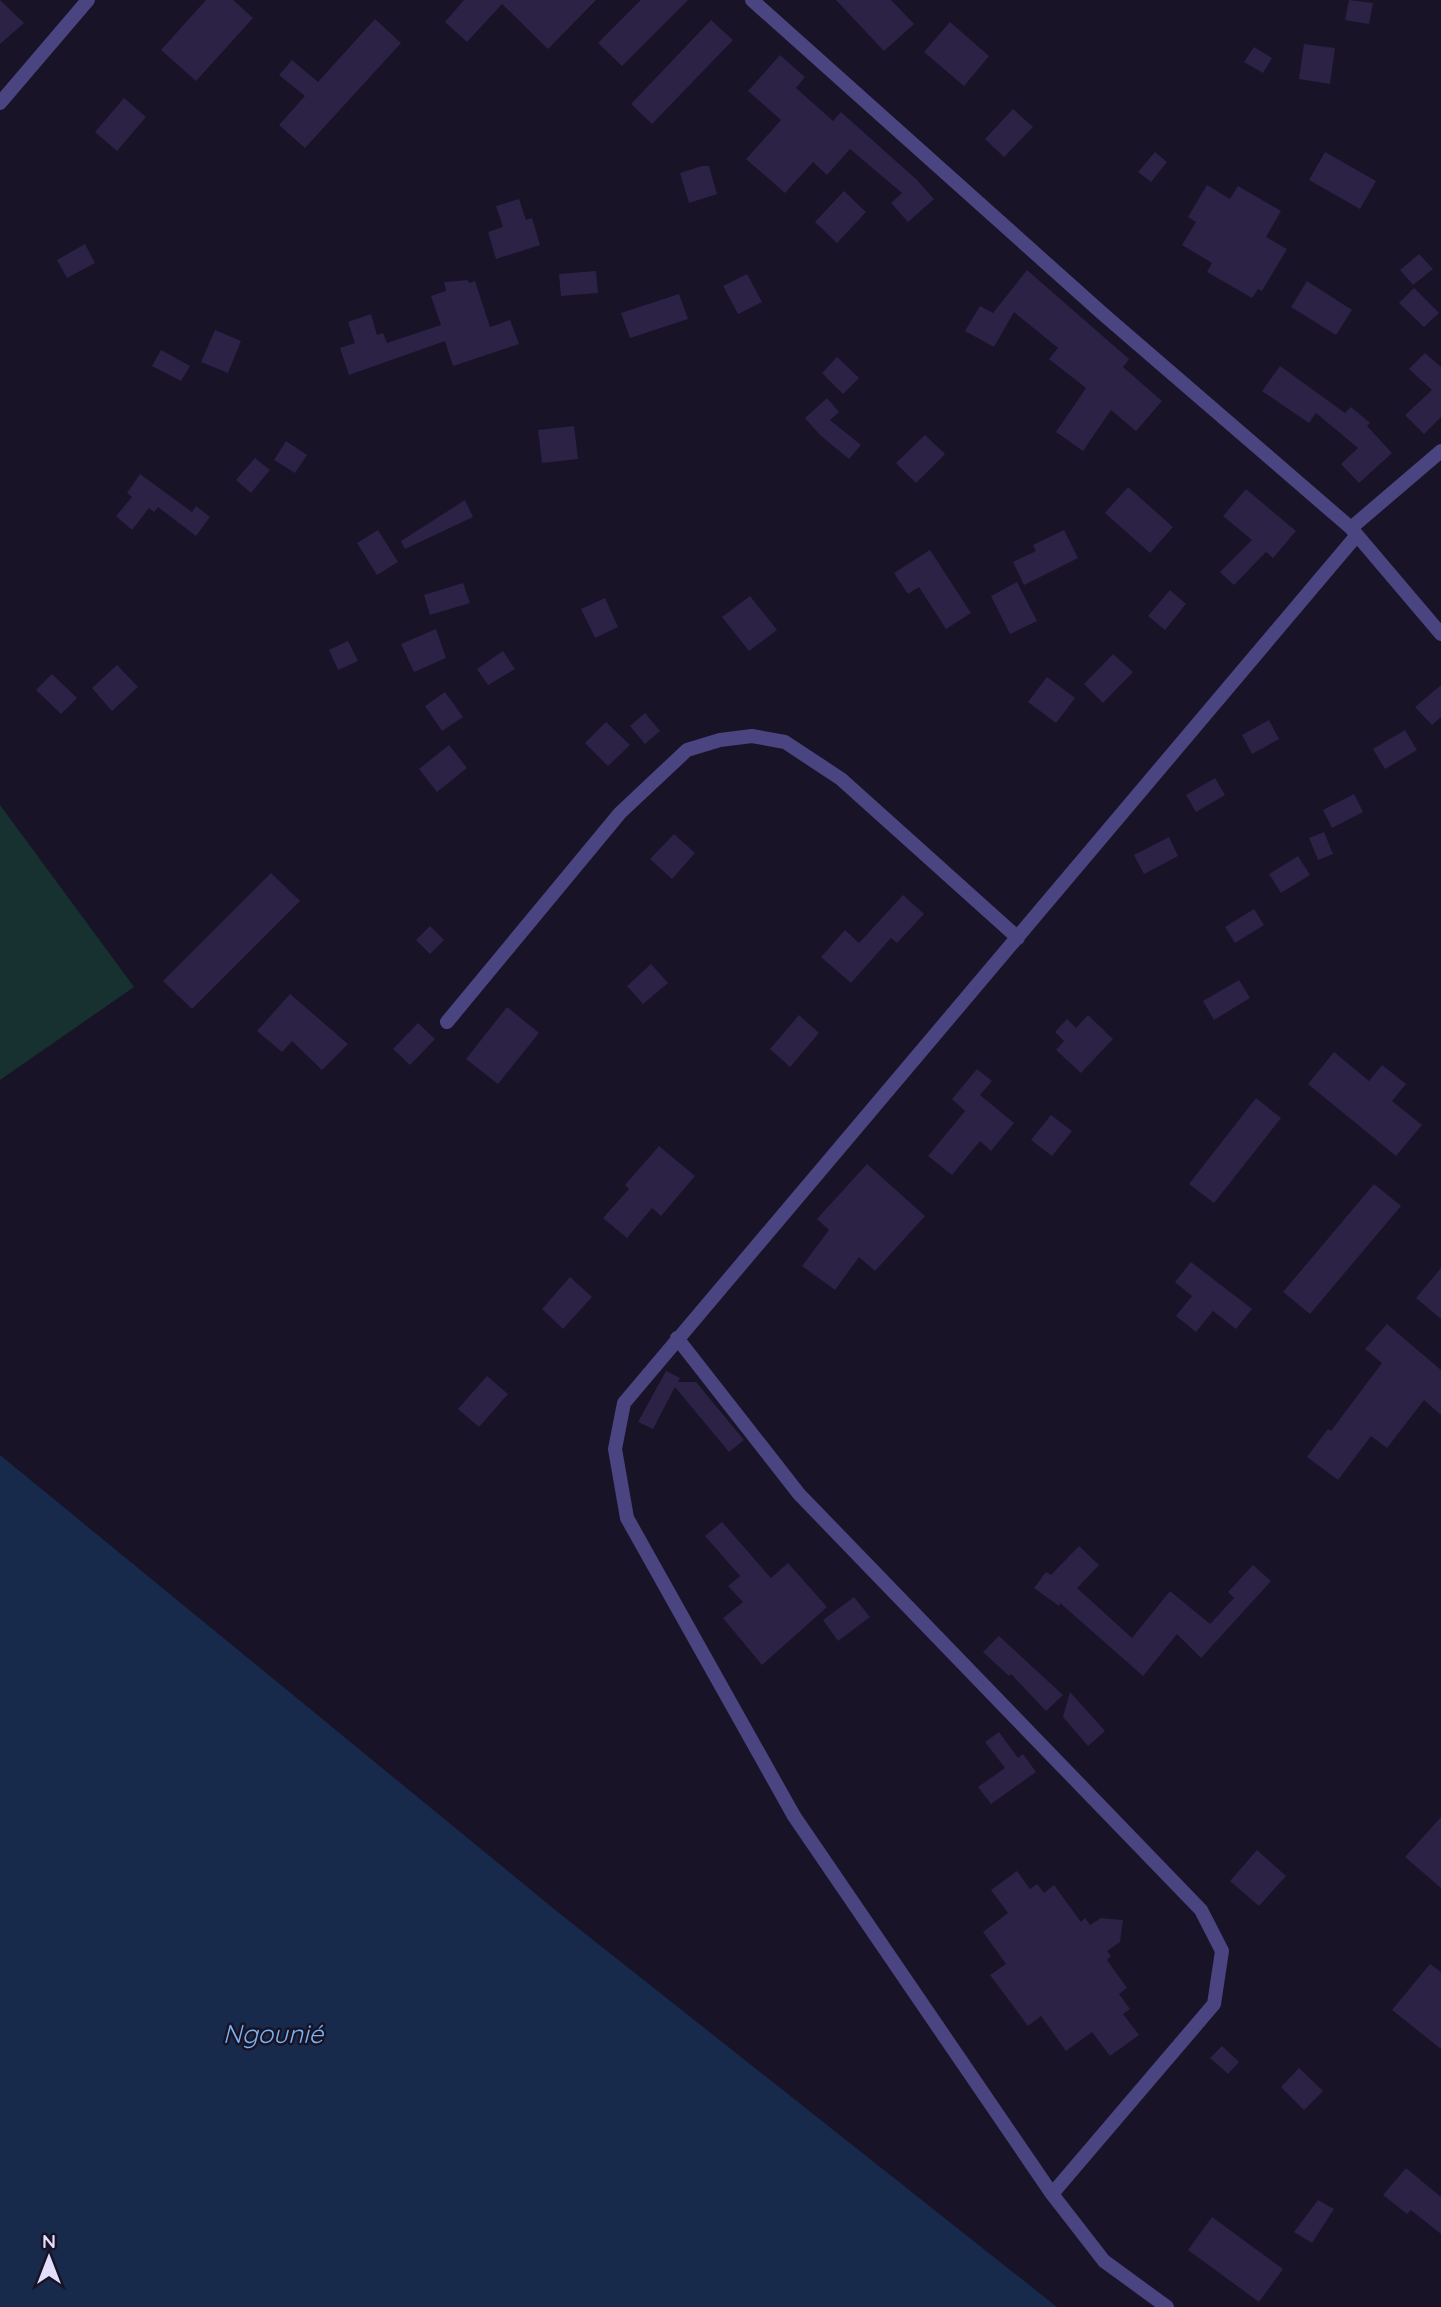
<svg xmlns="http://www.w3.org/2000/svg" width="1441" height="2307" font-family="Quicksand,sans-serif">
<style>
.green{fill:#173030}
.water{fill:#182a4c}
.building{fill:#2b2246}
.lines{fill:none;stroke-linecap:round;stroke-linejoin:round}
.minor{stroke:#4a4480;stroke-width:14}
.labels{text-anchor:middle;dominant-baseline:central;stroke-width:5;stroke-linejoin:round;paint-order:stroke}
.water-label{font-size:26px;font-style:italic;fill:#79b2ee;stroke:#181327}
</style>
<rect width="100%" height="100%" fill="#181327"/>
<path class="green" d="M 0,805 L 134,987 L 0,1080 Z"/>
<path class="water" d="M 0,1455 L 559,1913 L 1057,2307 L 0,2307 Z"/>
<path class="building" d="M 0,0 L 24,23 L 0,44 Z
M 206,0 L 233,0 L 253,18 L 196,81 L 161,50 Z
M 464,0 L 596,0 L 548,49 L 502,4 L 467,42 L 445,22 Z
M 641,0 L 688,0 L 622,66 L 598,43 Z
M 836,0 L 891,0 L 914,24 L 884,51 Z
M 1349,0 L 1373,3 L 1369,24 L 1345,20 Z
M 375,19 L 401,43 L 305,148 L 279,125 L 305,96 L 279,75 L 292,60 L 318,82 Z
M 711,20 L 733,40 L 652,124 L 631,104 Z
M 950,22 L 989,56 L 964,86 L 924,52 Z
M 1304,44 L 1335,48 L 1330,84 L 1299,79 Z
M 1254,47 L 1272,58 L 1263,73 L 1244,62 Z
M 780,55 L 805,77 L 796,88 L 833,121 L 841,112 L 917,180 L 934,199 L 908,222 L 891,203 L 902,193 L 850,149 L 827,175 L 813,162 L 785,193 L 746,159 L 781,120 L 748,91 Z
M 124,98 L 146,117 L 117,151 L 95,132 Z
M 1013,109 L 1033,127 L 1004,157 L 985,139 Z
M 1155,152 L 1167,162 L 1151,182 L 1138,172 Z
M 1325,152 L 1376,181 L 1360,209 L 1309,180 Z
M 702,166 L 709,166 L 717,194 L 689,203 L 680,173 Z
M 1207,185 L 1230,199 L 1238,186 L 1281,211 L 1266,237 L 1287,249 L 1262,291 L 1258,289 L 1252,298 L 1207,272 L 1212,263 L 1182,245 L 1196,222 L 1188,217 Z
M 844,191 L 866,212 L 837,243 L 815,222 Z
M 519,199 L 526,220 L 532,218 L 540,245 L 496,259 L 488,232 L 503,227 L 496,206 Z
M 85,244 L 95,263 L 67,278 L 57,260 Z
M 1419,254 L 1433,269 L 1413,285 L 1400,270 Z
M 1027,270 L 1129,359 L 1123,367 L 1162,401 L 1136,431 L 1111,410 L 1083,451 L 1056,432 L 1086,388 L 1049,359 L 1058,348 L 1014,312 L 994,347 L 965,331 L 980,306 L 993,313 Z
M 596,271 L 598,293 L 561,296 L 559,274 Z
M 747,274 L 762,302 L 738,314 L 723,286 Z
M 468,280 L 469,283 L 475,281 L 490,327 L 510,320 L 519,344 L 453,366 L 445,341 L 349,375 L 340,348 L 355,343 L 348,322 L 371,314 L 377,335 L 383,333 L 387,343 L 441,325 L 431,296 L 446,291 L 444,282 Z
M 1307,281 L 1352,310 L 1336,335 L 1291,307 Z
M 1414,288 L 1439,313 L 1424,327 L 1399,303 Z
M 679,294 L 688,319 L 630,338 L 621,313 Z
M 215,330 L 241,341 L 228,373 L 201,362 Z
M 161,350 L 190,366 L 181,381 L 152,366 Z
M 1425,353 L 1441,367 L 1441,417 L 1424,434 L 1405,415 L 1432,390 L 1409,369 Z
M 837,357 L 859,378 L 843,394 L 822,373 Z
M 1280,366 L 1345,413 L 1351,407 L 1370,423 L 1367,426 L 1392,453 L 1359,483 L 1341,464 L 1358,448 L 1316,413 L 1309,423 L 1262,391 Z
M 827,398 L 839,412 L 830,420 L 861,445 L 849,459 L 820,435 L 805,418 Z
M 574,426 L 578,459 L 542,463 L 538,430 Z
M 925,435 L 945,454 L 916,483 L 896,463 Z
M 286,441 L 307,455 L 295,473 L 274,460 Z
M 255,458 L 270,470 L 251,493 L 236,480 Z
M 140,474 L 192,512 L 196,506 L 210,517 L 196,536 L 158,507 L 154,512 L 149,508 L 132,530 L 116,516 L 132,497 L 127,493 Z
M 1128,487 L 1173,527 L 1150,553 L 1105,513 Z
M 1246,489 L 1296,531 L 1273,558 L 1266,552 L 1234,585 L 1220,572 L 1252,540 L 1223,516 Z
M 465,500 L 473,517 L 405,549 L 401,541 Z
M 378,530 L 398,562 L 377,575 L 357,543 Z
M 1064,530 L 1078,558 L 1024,585 L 1013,562 L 1036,551 L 1033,545 Z
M 930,550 L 971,613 L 946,629 L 919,587 L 908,594 L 894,573 Z
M 1017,582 L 1037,621 L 1010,634 L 991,596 Z
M 463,583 L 470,603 L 430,615 L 424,595 Z
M 1170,590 L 1186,604 L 1165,630 L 1148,616 Z
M 750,596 L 777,630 L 749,651 L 722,617 Z
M 605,598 L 618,627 L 595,638 L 581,609 Z
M 436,629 L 446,658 L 414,672 L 401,644 Z
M 348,641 L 358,661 L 338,670 L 329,650 Z
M 503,651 L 515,669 L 488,685 L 477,669 Z
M 1113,654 L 1133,672 L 1103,703 L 1084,684 Z
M 117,665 L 138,687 L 112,711 L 92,688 Z
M 52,674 L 77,698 L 61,714 L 36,690 Z
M 1047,677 L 1075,698 L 1056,723 L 1028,702 Z
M 1441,685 L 1441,717 L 1432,725 L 1415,707 Z
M 445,692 L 463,717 L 442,731 L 425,706 Z
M 645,713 L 660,731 L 645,744 L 630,726 Z
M 1269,720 L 1279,739 L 1252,754 L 1242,735 Z
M 606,722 L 630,745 L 608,766 L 585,743 Z
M 1405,730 L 1417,750 L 1385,769 L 1373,749 Z
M 449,745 L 467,768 L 437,792 L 419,769 Z
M 1215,778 L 1225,795 L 1196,812 L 1186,795 Z
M 1354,794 L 1363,812 L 1332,828 L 1323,810 Z
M 1324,832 L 1333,854 L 1318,860 L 1309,838 Z
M 674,834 L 695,853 L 672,879 L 650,859 Z
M 1169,837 L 1178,856 L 1144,874 L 1134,855 Z
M 1298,856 L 1310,875 L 1281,893 L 1269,874 Z
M 271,873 L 300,901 L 192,1009 L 163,981 Z
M 903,895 L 924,914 L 897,943 L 891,938 L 851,983 L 821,957 L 845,930 L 859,943 Z
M 1254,909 L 1264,925 L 1235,943 L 1225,927 Z
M 430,926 L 444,940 L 430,954 L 416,940 Z
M 651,964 L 668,983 L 643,1004 L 627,986 Z
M 1239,980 L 1250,998 L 1214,1020 L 1203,1001 Z
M 290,994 L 348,1044 L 322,1070 L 292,1041 L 282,1052 L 257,1031 Z
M 507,1007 L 539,1033 L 498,1084 L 466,1059 Z
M 799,1015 L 819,1033 L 790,1067 L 770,1049 Z
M 1088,1015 L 1113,1039 L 1081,1073 L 1056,1050 L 1064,1041 L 1055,1032 L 1067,1019 L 1076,1028 Z
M 418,1023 L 435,1039 L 410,1065 L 393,1049 Z
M 1334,1052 L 1369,1081 L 1382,1065 L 1406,1084 L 1392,1101 L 1422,1125 L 1396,1156 L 1308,1084 Z
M 977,1069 L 992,1081 L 980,1095 L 1014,1123 L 991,1151 L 980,1141 L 952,1175 L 928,1156 L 965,1111 L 952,1099 Z
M 1256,1098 L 1281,1118 L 1214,1203 L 1189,1184 Z
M 1051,1115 L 1072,1131 L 1052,1156 L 1031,1140 Z
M 659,1146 L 695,1176 L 661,1216 L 652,1208 L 627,1238 L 603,1218 L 629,1189 L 625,1185 Z
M 867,1164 L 925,1216 L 875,1271 L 859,1257 L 835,1290 L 802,1266 L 829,1230 L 817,1219 Z
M 1374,1184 L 1401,1206 L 1310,1314 L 1283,1292 Z
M 1191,1262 L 1252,1309 L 1236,1329 L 1213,1311 L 1196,1332 L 1176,1316 L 1192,1296 L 1175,1282 Z
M 1441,1268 L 1441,1319 L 1416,1298 Z
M 570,1277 L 592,1297 L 563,1329 L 542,1309 Z
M 1387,1324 L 1441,1370 L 1441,1415 L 1424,1400 L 1387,1448 L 1371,1436 L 1338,1480 L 1307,1457 L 1328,1429 L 1331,1431 L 1382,1363 L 1365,1349 Z
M 666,1371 L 680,1378 L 678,1382 L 696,1382 L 744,1440 L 729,1452 L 675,1387 L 653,1429 L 638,1422 Z
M 487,1376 L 508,1394 L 479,1427 L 458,1409 Z
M 722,1522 L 771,1578 L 788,1563 L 827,1607 L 762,1665 L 723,1618 L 743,1602 L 728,1586 L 740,1576 L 705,1536 Z
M 1079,1546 L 1099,1565 L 1077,1588 L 1132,1638 L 1170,1591 L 1210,1624 L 1234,1598 L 1228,1592 L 1253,1565 L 1271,1581 L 1201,1658 L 1177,1634 L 1143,1676 L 1060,1603 L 1059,1606 L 1034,1588 L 1046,1572 L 1051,1575 Z
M 854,1597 L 870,1617 L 838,1641 L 823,1620 Z
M 999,1636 L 1063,1695 L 1046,1711 L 1011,1674 L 1009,1676 L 983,1652 Z
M 1070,1692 L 1105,1731 L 1088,1746 L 1063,1717 Z
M 999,1732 L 1018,1758 L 1023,1754 L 1036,1772 L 991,1804 L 978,1787 L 1005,1768 L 985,1742 Z
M 1441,1817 L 1441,1888 L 1405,1857 Z
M 1257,1850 L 1286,1876 L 1259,1906 L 1230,1881 Z
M 1017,1871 L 1030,1889 L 1037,1884 L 1044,1893 L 1054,1885 L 1081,1922 L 1085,1918 L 1090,1925 L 1101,1918 L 1123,1920 L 1120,1942 L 1107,1951 L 1111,1956 L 1107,1960 L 1127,1988 L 1119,1994 L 1130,2009 L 1123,2014 L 1139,2035 L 1110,2056 L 1092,2032 L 1066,2051 L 1041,2016 L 1028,2026 L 990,1975 L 1006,1964 L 983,1932 L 1008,1913 L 991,1890 Z
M 1430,1964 L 1441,1972 L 1441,2049 L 1392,2010 Z
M 1222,2046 L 1239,2062 L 1228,2074 L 1210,2058 Z
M 1299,2068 L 1323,2091 L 1304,2110 L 1281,2087 Z
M 1406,2168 L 1441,2197 L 1441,2234 L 1411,2210 L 1407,2214 L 1383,2195 Z
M 1318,2200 L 1334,2209 L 1312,2243 L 1294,2232 Z
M 1212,2217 L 1283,2269 L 1259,2302 L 1188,2250 Z"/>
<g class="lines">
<path class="minor" d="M 752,0 L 1103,314 L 1351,528 L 1441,634
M 0,103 L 88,0
M 1351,528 L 1441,451
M 447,1022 L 620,813 L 687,750 L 720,740 L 752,736 L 785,742 L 841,779 L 1018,938
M 677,1338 L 799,1494 L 1201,1910 L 1222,1951 L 1214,2004 L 1052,2194
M 1167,2307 L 1104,2261 L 1052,2194 L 794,1816 L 627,1518 L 615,1449 L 624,1403 L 1357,535"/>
</g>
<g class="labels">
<g class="water-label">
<text x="273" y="2033">Ngounié</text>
</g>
</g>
<g transform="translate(49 2258)" stroke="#181327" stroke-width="5" paint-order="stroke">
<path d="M0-5L12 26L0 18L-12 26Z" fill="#e3defb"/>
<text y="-10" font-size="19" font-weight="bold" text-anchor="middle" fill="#e3defb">N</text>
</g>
</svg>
